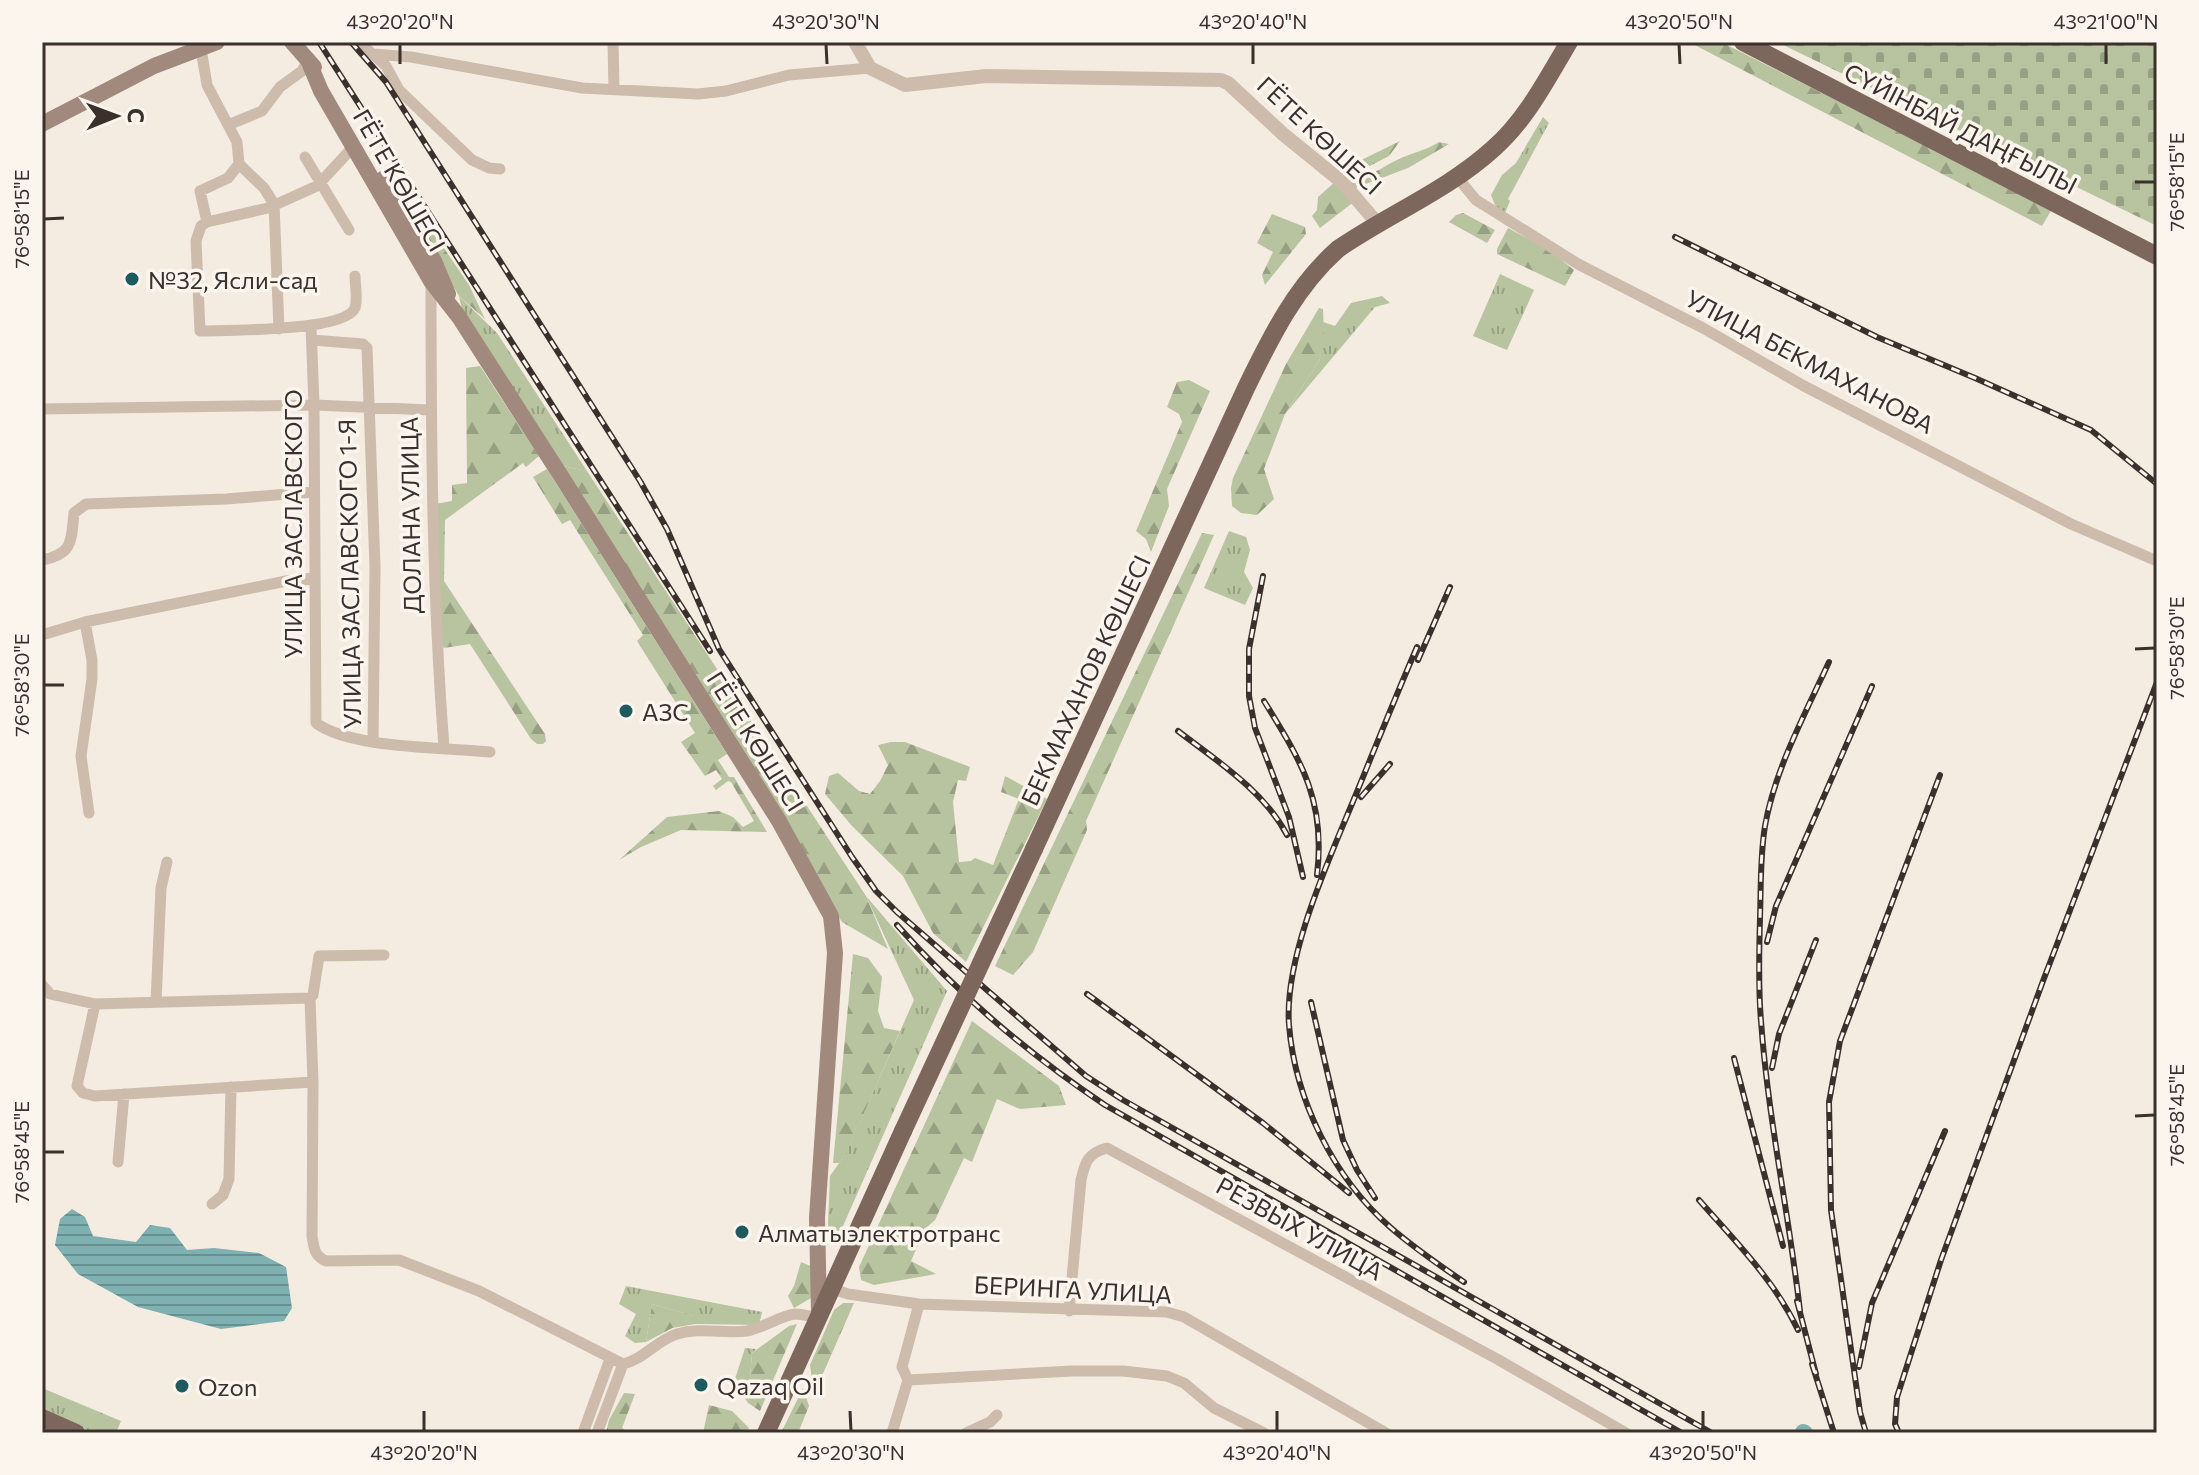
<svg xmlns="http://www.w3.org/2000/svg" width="2199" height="1475" font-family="Commissioner,sans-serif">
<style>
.grass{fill:url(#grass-tufts)}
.forest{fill:url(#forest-firs)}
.cemetery{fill:url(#cemetery-stones)}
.water{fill:url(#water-rules)}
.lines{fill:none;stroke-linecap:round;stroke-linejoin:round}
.river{stroke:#7fb0b2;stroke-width:16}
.minor{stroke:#cdbbac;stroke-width:11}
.tertiary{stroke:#cdbbac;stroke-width:14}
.secondary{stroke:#a18a7d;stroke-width:16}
.primary{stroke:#7d675c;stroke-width:18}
.rail-casing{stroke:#3b302b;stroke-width:6}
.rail{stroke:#fbf5ee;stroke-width:3;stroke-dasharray:9;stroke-linecap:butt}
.primary-bridge{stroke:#7d675c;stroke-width:18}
.ticks{fill:none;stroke:#3b302b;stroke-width:3}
.poi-dot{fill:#1f5a5e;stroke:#fbf5ee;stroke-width:3}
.labels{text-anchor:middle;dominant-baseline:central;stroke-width:7;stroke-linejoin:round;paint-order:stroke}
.street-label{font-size:24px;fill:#3b302b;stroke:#fbf5ee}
.poi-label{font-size:24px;fill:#3b302b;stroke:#fbf5ee;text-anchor:start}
.neatline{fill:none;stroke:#3b302b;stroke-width:3}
.ticks-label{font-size:20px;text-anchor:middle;fill:#3b302b}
</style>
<defs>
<pattern id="grass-tufts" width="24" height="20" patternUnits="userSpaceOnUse" patternTransform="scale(2)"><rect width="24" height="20" fill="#b8c4a0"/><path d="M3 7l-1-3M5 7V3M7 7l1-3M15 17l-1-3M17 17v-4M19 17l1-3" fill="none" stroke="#97a083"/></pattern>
<pattern id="forest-firs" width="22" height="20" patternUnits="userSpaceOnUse" patternTransform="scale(2)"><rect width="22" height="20" fill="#b8c4a0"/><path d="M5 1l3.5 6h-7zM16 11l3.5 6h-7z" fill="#97a083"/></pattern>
<pattern id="cemetery-stones" width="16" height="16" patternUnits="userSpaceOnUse" patternTransform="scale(2)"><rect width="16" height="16" fill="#b8c4a0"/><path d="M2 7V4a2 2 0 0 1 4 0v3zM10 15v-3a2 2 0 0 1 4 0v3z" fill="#97a083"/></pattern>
<pattern id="water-rules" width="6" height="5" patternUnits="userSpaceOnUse" patternTransform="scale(2)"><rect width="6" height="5" fill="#7fb0b2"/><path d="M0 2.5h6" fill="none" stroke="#699091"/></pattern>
</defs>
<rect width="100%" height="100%" fill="#f4ebe1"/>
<path class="grass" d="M 1543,117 L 1549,123 L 1508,199 L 1510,201 L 1505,213 L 1495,205 L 1491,195 L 1502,175 L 1516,163 Z
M 1500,274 L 1534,290 L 1507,350 L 1473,336 Z
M 459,296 L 497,333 L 587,471 L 558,465 L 462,310 Z
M 1382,296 L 1390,303 L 1375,307 L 1285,414 L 1320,359 L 1323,322 L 1335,326 L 1351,303 Z
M 1229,531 L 1246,537 L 1250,550 L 1244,572 L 1253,588 L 1245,605 L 1204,588 Z
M 866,896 L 947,991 L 835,1244 L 827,1245 L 830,1176 L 846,1153 L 914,1000 Z
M 626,1286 L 762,1312 L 759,1325 L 695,1324 L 672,1328 L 694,1316 L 652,1304 L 646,1342 L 635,1343 L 625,1336 L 636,1314 L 619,1304 Z
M 745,1348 L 756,1349 L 752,1353 L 748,1403 L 734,1382 Z
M 42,1388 L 121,1421 L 116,1433 L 93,1433 L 42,1410 Z"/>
<path class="forest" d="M 1689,42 L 1721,42 L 2052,209 L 2042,226 Z
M 1400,141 L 1389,156 L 1364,169 L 1367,173 C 1378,173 1387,164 1397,160 C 1411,153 1425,151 1439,142 L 1449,144 L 1408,168 L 1355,188 L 1341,170 Z
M 1336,181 L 1355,201 L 1320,228 L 1312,216 L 1317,210 L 1318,197 Z
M 418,210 L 469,285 L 485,319 L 459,296 L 411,215 Z
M 1463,213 L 1495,230 L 1487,243 L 1449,222 L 1456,215 Z
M 1272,214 L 1305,227 L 1306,234 L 1265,285 L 1262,275 L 1273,252 L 1257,243 Z
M 1508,228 L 1549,250 L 1574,270 L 1565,286 L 1497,254 L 1497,249 Z
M 1319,308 L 1323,309 L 1324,334 L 1320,359 L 1285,414 L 1264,469 L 1274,499 L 1257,515 L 1241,513 L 1232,506 L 1231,488 L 1233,478 L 1286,364 Z
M 480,366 L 539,456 L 526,467 L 523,463 L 445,520 L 444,581 L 545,734 L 546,741 L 543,744 L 537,744 L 531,739 L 470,644 L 444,648 L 433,635 L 429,518 L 435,504 L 452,501 L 452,485 L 467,483 L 466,368 Z
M 1189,380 L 1210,391 L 1167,489 L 1169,506 L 1151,552 L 1146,539 L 1136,531 L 1182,422 L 1179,414 L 1167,407 L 1177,382 Z
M 558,465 L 587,471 L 866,896 L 888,949 L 842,922 Z
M 547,469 L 727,754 L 718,760 L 729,777 L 734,777 L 767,832 L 681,830 L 641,847 L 619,860 L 667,817 L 719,811 L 733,817 L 743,827 L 754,821 L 731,782 L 728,781 L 716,790 L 713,786 L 722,779 L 716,770 L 705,776 L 681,742 L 695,733 L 637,641 L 643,635 L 570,520 L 562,524 L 533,477 Z
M 1202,533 L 1214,535 L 1086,821 L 1087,830 L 1033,952 L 1013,975 L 995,966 Z
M 891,742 L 905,742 L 970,767 L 966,781 L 958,780 L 953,802 L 959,862 L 971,861 L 975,858 L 993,865 L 1019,799 L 1001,792 L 1005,776 L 1047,799 L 966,962 L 933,933 L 903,876 L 852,826 L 825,794 L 829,776 L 838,773 L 859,791 L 870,794 L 880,781 L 888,765 L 878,745 Z
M 853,954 L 868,958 L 882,977 L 878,1011 L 884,1028 L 900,1031 L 846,1154 L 839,1163 L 833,1163 Z
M 972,1021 L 1059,1086 L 1066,1105 L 1020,1109 L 997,1099 L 972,1162 L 964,1158 L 935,1220 L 925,1229 L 911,1261 L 936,1274 L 874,1285 L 861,1280 L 859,1267 Z
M 801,1262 L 813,1267 L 811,1298 L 794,1308 L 788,1296 L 794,1286 Z
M 843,1303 L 854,1303 L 814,1394 L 810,1365 L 834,1310 Z
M 652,1304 L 695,1316 L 646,1342 Z
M 797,1324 L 760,1411 L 748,1403 L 752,1353 L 789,1326 Z
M 803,1388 L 809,1406 L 798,1433 L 781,1433 Z
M 624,1393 L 635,1394 L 622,1428 L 630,1433 L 606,1433 L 609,1420 Z
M 709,1405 L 732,1411 L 749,1428 L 746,1433 L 703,1433 Z"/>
<path class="cemetery" d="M 1777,42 L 2157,42 L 2157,226 Z"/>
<path class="water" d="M 72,1209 L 85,1217 L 93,1236 L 136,1242 L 150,1225 L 170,1228 L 187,1250 L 214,1248 L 259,1253 L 286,1267 L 292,1308 L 284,1321 L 221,1329 L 138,1307 L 78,1274 L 55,1245 L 60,1219 Z"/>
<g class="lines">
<path class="river" d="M 1803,1432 L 1805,1433"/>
<path class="minor" d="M 359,42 L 386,66 L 399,90 L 472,160 L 489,168 L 500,169
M 613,42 L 614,89
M 201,49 L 207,85 L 237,142 L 239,164 L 264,188 L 274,204 L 279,329
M 374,54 L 411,57 L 582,88 L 698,94 L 726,91 L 789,75 L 870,68
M 228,125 L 262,111 L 280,87 L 302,71 L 308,60
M 353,147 L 317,186 L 268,208 L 207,222 L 201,226 L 196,241 L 200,331 C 226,330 344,332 355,308 C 358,299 355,285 355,276
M 305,157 L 349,230
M 1457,177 L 1476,200 L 1578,264 L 1703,328 L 1804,386 L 2071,524 L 2157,561
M 207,222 L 200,191 L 228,178 L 239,164
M 431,282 C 431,437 432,592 444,747
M 311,326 L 314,405 L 316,723 C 351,749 445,747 490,752
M 312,340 L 363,344 L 367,348 L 375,567 L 373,741
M 42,409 L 314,405 L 430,410
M 42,560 C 74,554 71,540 74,513 L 86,504 L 226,499 L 314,492
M 85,622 L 92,660 L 92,679 L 81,756 L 89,813
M 42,635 L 85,622 L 286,581 L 314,578
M 42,985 L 50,994 L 95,1004 L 310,998 L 313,995 L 319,956 L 384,955
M 310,998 L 313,1082 L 312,1236 C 314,1247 314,1256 326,1261 L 399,1260 L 479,1291 L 623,1364 C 643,1360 657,1340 677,1334 C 700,1327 724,1334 747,1331 C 763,1328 782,1315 795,1314 C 803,1314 812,1317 820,1318
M 156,1002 L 161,888 L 167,862
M 95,1004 L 77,1086 L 83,1093 L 95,1096 L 313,1082
M 118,1162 L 124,1094
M 212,1204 L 223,1195 L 229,1179 L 231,1087
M 833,1289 L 848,1294 L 919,1304 L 1167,1312 L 1184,1317 L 1386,1433
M 1069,1311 L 1081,1180 C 1085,1162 1088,1153 1107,1148 L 1497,1359 L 1626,1433
M 908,1380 L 1072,1371 L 1123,1371 L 1167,1376 L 1184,1383 L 1214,1408 L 1264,1433
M 908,1380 L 902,1367 L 919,1304
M 583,1433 L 610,1359
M 597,1433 L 623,1364
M 892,1433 L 908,1380
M 966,1433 L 990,1422 L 997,1415"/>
<path class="tertiary" d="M 855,42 L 870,68 L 905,85 L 986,76 L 1221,80 L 1228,83 L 1283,134 L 1342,182 L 1378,224"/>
<path class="secondary" d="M 292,42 L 314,67
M 308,60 L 321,91 L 431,281 L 459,317 L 561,476 L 779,821 L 831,916 L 835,953 L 817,1218 L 819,1313
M 42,124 L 154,66 L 217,42
M 384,178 L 434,261 L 448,294"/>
<path class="primary" d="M 1743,42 L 2157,256
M 1034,849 L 1246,388 C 1271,337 1295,287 1338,249 C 1389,214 1448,190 1494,148 C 1526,120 1547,79 1569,42
M 42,1418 L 76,1433
M 766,1433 L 903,1131"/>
<g class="rail-casing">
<path id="rail" d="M 319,42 L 710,651
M 351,42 L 386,82 L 640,481 L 667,529 L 719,649 L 852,857 L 876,891 L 897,912 L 1086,1076 L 1123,1100 L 1712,1433
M 1675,237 L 1877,337 L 1975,378 L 2091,430 L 2157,484
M 1263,576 L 1249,649 L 1249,696 L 1255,728 L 1289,817 L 1303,877
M 1417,647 C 1395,698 1375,748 1354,799 C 1328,862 1284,957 1289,1025 C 1295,1100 1334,1178 1390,1227 C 1413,1247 1439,1265 1464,1282
M 1418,660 L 1450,587
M 1264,701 C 1301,761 1326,800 1317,875
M 1178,731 C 1217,761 1264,791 1287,835
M 1361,797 L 1390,764
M 897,925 C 959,995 1027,1053 1105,1105 L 1682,1433
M 1767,942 L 1776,906 L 1872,686
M 1087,994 L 1263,1123 L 1349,1193
M 1311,1002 L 1343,1140 L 1357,1170 L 1375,1198
M 1734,1058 L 1783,1246
M 1772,1068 L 1779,1034 L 1816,940
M 1699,1200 C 1735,1241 1775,1281 1798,1330
M 1797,1301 L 1816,1374
M 1800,1311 C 1789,1214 1768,1119 1761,1021 C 1758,987 1759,952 1760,918 C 1761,887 1760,856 1765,826 C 1775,769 1805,714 1829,662
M 1812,1364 L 1834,1433
M 1859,1367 L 1872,1303 L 1945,1131
M 1866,1433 L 1860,1412 L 1831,1210 L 1829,1102 L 1840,1041 L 1940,775
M 1899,1433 L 1895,1424 L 1897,1397 L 1941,1260 L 2043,981 L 2157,682"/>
</g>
<use href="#rail" class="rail"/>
<path class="primary-bridge" d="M 903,1131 L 1034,849"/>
</g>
<path class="ticks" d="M 400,44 L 400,64M 826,44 L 827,64M 1253,44 L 1253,64M 1679,44 L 1680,64M 2106,44 L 2106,64M 2135,182 L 2155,182M 44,219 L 64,218M 2135,649 L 2155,648M 44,685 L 64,685M 2135,1116 L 2155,1115M 44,1152 L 64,1152M 424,1411 L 424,1431M 850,1411 L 851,1431M 1277,1411 L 1277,1431M 1703,1411 L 1703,1431"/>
<g class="poi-dot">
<circle cx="132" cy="279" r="8"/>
<circle cx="626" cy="711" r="8"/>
<circle cx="742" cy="1232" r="8"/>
<circle cx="701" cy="1385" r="8"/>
<circle cx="182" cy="1386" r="8"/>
</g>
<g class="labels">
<g class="street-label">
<text transform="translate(1961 128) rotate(27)">СҮЙІНБАЙ ДАҢҒЫЛЫ</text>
<text transform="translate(1320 135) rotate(43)">ГЁТЕ КӨШЕСІ</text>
<text transform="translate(400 180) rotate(60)">ГЁТЕ КӨШЕСІ</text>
<text transform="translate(1810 361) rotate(28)">УЛИЦА БЕКМАХАНОВА</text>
<text transform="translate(410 515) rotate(-91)">ДОЛАНА УЛИЦА</text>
<text transform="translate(292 524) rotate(-90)">УЛИЦА ЗАСЛАВСКОГО</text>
<text transform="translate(349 574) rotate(-91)">УЛИЦА ЗАСЛАВСКОГО 1-Я</text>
<text transform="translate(1085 680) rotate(-65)">БЕКМАХАНОВ КӨШЕСІ</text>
<text transform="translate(756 741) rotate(58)">ГЁТЕ КӨШЕСІ</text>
<text transform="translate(1300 1228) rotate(29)">РЕЗВЫХ УЛИЦА</text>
<text transform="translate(1073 1289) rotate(3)">БЕРИНГА УЛИЦА</text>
</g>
<g class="poi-label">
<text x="148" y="279">№32, Ясли-сад</text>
<text x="642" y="711">АЗС</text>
<text x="758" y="1232">Алматыэлектротранс</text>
<text x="717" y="1385">Qazaq Oil</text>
<text x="198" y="1386">Ozon</text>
</g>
</g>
<rect width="2199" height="1475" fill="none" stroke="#fbf5ee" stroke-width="88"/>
<g transform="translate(116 116) rotate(89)" stroke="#fbf5ee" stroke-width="6" paint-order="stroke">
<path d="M0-6L14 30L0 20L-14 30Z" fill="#3b302b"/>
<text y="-12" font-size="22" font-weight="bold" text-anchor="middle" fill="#3b302b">С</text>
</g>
<rect x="44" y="44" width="2111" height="1387" class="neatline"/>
<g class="ticks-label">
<text x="400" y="29">43°20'20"N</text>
<text x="826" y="29">43°20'30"N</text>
<text x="1253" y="29">43°20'40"N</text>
<text x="1679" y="29">43°20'50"N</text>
<text x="2106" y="29">43°21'00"N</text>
<text transform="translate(2177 182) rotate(-90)" y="7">76°58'15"E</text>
<text transform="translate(22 219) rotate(-90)" y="7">76°58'15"E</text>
<text transform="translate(2177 648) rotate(-90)" y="7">76°58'30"E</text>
<text transform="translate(22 685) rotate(-90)" y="7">76°58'30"E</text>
<text transform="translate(2177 1115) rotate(-90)" y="7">76°58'45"E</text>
<text transform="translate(22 1152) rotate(-90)" y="7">76°58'45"E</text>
<text x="424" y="1460">43°20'20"N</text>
<text x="851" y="1460">43°20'30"N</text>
<text x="1277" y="1460">43°20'40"N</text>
<text x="1703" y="1460">43°20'50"N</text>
</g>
</svg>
